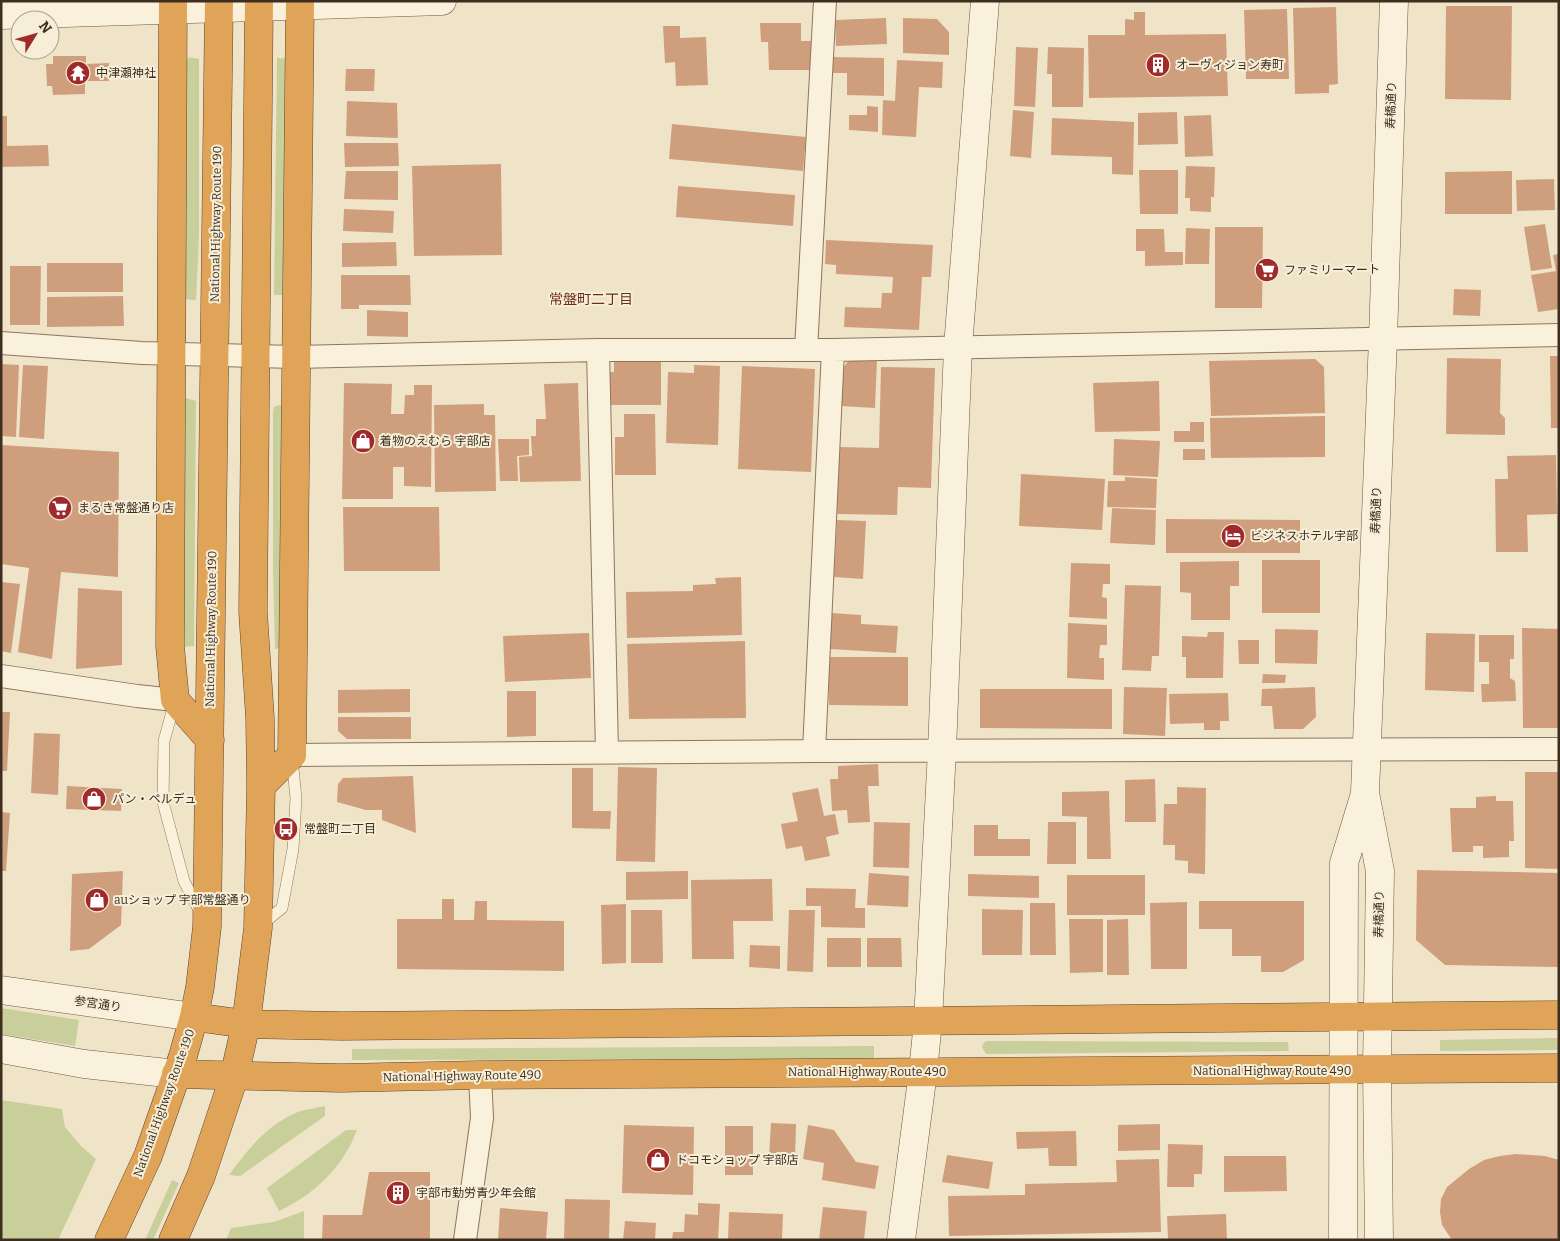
<svg xmlns="http://www.w3.org/2000/svg" width="1560" height="1241" font-family="Bitter,'Noto Sans JP',serif">
<style>
.green{fill:#c9cf9b}
.building{fill:#cf9f7d}
.lines{fill:none;stroke-linecap:round;stroke-linejoin:round}
.lane-casing{stroke:#8d765c;stroke-width:12}
.street-casing{stroke:#8d765c;stroke-width:24}
.secondary-casing{stroke:#6f573f;stroke-width:29}
.highway-casing{stroke:#5b4430;stroke-width:29}
.lane{stroke:#faf1dc;stroke-width:11}
.street{stroke:#faf1dc;stroke-width:22}
.secondary{stroke:#faf1dc;stroke-width:28}
.highway{stroke:#e0a458;stroke-width:28}
.labels{text-anchor:middle;dominant-baseline:central;stroke-width:4;stroke-linejoin:round;paint-order:stroke}
.poi-label{font-size:12px;fill:#3d2e20;stroke:#f7eed8;text-anchor:start}
.street-label{font-size:12px;fill:#3d2e20;stroke:#f7eed8}
.neighbourhood-label{font-size:14px;fill:#6b2e1e;stroke:#f7eed8}
</style>
<rect width="100%" height="100%" fill="#f0e4c8"/>
<path class="green" d="M 189,57 L 199,59 L 199,238 L 196,300 L 184,299 L 186,61 Z
M 277,58 L 291,59 L 287,295 L 274,295 Z
M 186,398 L 196,401 L 194,646 L 180,647 L 181,402 Z
M 279,405 L 285,407 L 280,648 L 275,649 L 273,572 L 273,412 L 274,407 Z
M 1,1008 L 79,1020 L 75,1046 L 1,1034 Z
M 1559,1038 L 1559,1050 L 1440,1051 L 1440,1040 Z
M 986,1041 L 1288,1042 L 1289,1051 L 986,1054 L 982,1047 L 983,1044 Z
M 874,1046 L 874,1059 L 352,1060 L 352,1049 Z
M 1,1100 L 62,1109 L 65,1127 L 81,1146 L 96,1159 L 58,1240 L 1,1240 Z
M 325,1106 L 325,1116 L 240,1176 L 229,1175 C 248,1149 268,1124 298,1112 C 307,1109 317,1108 325,1106 Z
M 346,1130 L 357,1130 C 343,1167 315,1194 279,1211 L 267,1188 Z
M 172,1180 L 179,1183 L 153,1240 L 145,1240 Z
M 304,1211 L 304,1240 L 226,1240 L 231,1228 L 274,1222 Z"/>
<path class="building" d="M 1446,6 L 1512,6 L 1511,100 L 1445,99 Z
M 1336,7 L 1338,84 L 1329,85 L 1329,93 L 1295,94 L 1293,8 Z
M 1287,9 L 1289,79 L 1246,79 L 1244,10 Z
M 1134,12 L 1145,12 L 1145,35 L 1226,34 L 1228,96 L 1089,98 L 1088,35 L 1125,35 L 1125,19 L 1134,20 Z
M 886,18 L 887,44 L 836,46 L 835,20 Z
M 903,18 L 937,19 L 949,32 L 949,55 L 903,53 Z
M 760,23 L 801,23 L 801,41 L 814,41 L 814,70 L 769,70 L 768,42 L 761,42 Z
M 663,26 L 680,26 L 680,38 L 706,37 L 708,85 L 676,86 L 675,62 L 665,63 Z
M 1016,47 L 1038,48 L 1035,107 L 1014,106 Z
M 1048,47 L 1084,48 L 1083,107 L 1052,107 L 1052,74 L 1047,74 Z
M 53,56 L 86,56 L 86,64 L 109,63 L 109,81 L 85,81 L 85,94 L 53,95 L 52,86 L 47,86 L 46,64 L 53,64 Z
M 833,57 L 884,58 L 884,96 L 847,95 L 847,73 L 833,73 Z
M 897,60 L 943,62 L 942,88 L 919,87 L 916,137 L 882,135 L 883,100 L 895,101 Z
M 346,69 L 375,69 L 374,91 L 345,91 Z
M 347,101 L 397,103 L 398,138 L 346,136 Z
M 867,106 L 878,107 L 878,132 L 849,130 L 849,115 L 867,115 Z
M 1013,110 L 1034,112 L 1031,158 L 1010,156 Z
M 1177,112 L 1178,144 L 1138,145 L 1138,113 Z
M 1211,115 L 1213,156 L 1185,157 L 1184,116 Z
M 1,116 L 7,116 L 7,146 L 48,145 L 49,166 L 1,167 Z
M 1052,118 L 1134,122 L 1133,175 L 1112,174 L 1112,157 L 1051,155 Z
M 672,124 L 806,137 L 803,171 L 669,159 Z
M 344,143 L 398,143 L 399,166 L 345,167 Z
M 501,164 L 502,255 L 414,256 L 412,166 Z
M 1186,166 L 1215,167 L 1214,197 L 1211,197 L 1211,212 L 1190,211 L 1190,198 L 1185,198 Z
M 1139,170 L 1178,170 L 1178,214 L 1140,214 Z
M 346,171 L 398,171 L 398,200 L 344,199 Z
M 1512,171 L 1512,214 L 1445,214 L 1445,172 Z
M 1554,179 L 1555,210 L 1517,211 L 1516,180 Z
M 678,186 L 795,195 L 793,226 L 676,217 Z
M 344,209 L 394,211 L 393,233 L 343,231 Z
M 1545,224 L 1552,268 L 1531,271 L 1524,227 Z
M 1215,227 L 1263,227 L 1262,308 L 1215,308 Z
M 1186,228 L 1210,229 L 1209,264 L 1185,264 Z
M 1136,229 L 1164,229 L 1165,252 L 1183,252 L 1183,265 L 1145,266 L 1145,251 L 1136,251 Z
M 826,240 L 933,245 L 931,277 L 922,277 L 919,330 L 844,327 L 845,307 L 881,308 L 882,293 L 892,293 L 893,277 L 836,274 L 836,265 L 825,264 Z
M 396,242 L 397,266 L 342,267 L 342,243 Z
M 1559,254 L 1559,309 L 1538,312 L 1531,275 L 1556,271 L 1553,255 Z
M 47,263 L 123,263 L 123,292 L 47,292 Z
M 10,266 L 41,266 L 40,325 L 10,325 Z
M 341,275 L 410,275 L 411,305 L 359,305 L 359,309 L 341,309 Z
M 1454,289 L 1481,290 L 1480,316 L 1453,315 Z
M 123,296 L 124,326 L 47,327 L 47,297 Z
M 367,310 L 408,312 L 408,337 L 367,336 Z
M 1550,356 L 1559,356 L 1559,428 L 1551,428 Z
M 1447,358 L 1501,359 L 1500,413 L 1505,418 L 1505,435 L 1446,434 Z
M 1315,359 L 1324,367 L 1325,413 L 1211,416 L 1209,361 Z
M 614,360 L 661,360 L 661,405 L 605,405 L 605,372 L 614,372 Z
M 849,360 L 877,360 L 875,408 L 841,406 L 842,369 Z
M 1,364 L 19,365 L 16,437 L 1,436 Z
M 23,365 L 48,366 L 44,439 L 19,437 Z
M 694,365 L 720,366 L 718,445 L 666,443 L 668,372 L 694,373 Z
M 742,366 L 815,369 L 811,472 L 738,469 Z
M 881,367 L 935,368 L 931,488 L 898,487 L 897,515 L 837,514 L 839,447 L 879,448 Z
M 1159,381 L 1160,431 L 1095,432 L 1093,383 Z
M 344,383 L 392,384 L 391,414 L 404,414 L 405,395 L 414,395 L 414,385 L 432,385 L 431,487 L 404,486 L 404,467 L 393,467 L 393,499 L 342,499 Z
M 578,383 L 581,481 L 520,482 L 519,457 L 532,456 L 531,436 L 536,436 L 536,419 L 546,419 L 544,384 Z
M 484,404 L 484,415 L 495,415 L 496,491 L 435,492 L 434,405 Z
M 624,414 L 655,414 L 656,475 L 615,475 L 615,437 L 624,437 Z
M 1325,416 L 1325,457 L 1211,458 L 1210,418 Z
M 1190,422 L 1204,422 L 1204,442 L 1174,442 L 1174,431 L 1190,431 Z
M 498,439 L 529,439 L 529,455 L 517,456 L 518,481 L 500,481 Z
M 1114,439 L 1160,441 L 1158,477 L 1113,475 Z
M 1,445 L 119,452 L 118,577 L 61,572 L 52,659 L 18,652 L 29,568 L 1,564 Z
M 1183,449 L 1205,449 L 1205,460 L 1183,460 Z
M 1556,455 L 1557,514 L 1527,515 L 1528,552 L 1496,552 L 1495,479 L 1508,479 L 1507,456 Z
M 1021,474 L 1105,479 L 1102,530 L 1019,526 Z
M 1125,477 L 1157,479 L 1156,508 L 1107,507 L 1108,481 L 1125,481 Z
M 343,507 L 439,507 L 440,571 L 344,571 Z
M 1112,508 L 1156,510 L 1155,545 L 1110,543 Z
M 1166,519 L 1300,520 L 1300,553 L 1166,553 Z
M 837,520 L 866,521 L 863,579 L 834,577 Z
M 1262,560 L 1320,560 L 1320,613 L 1262,613 Z
M 1239,561 L 1239,586 L 1230,586 L 1230,620 L 1191,620 L 1191,593 L 1180,592 L 1180,562 Z
M 1071,563 L 1110,564 L 1110,584 L 1103,584 L 1102,597 L 1107,598 L 1107,619 L 1069,617 Z
M 741,577 L 742,635 L 627,638 L 626,592 L 693,591 L 693,585 L 716,584 L 715,578 Z
M 1,582 L 20,584 L 11,653 L 1,651 Z
M 1125,585 L 1161,586 L 1159,656 L 1152,656 L 1151,671 L 1122,670 Z
M 78,588 L 122,591 L 122,665 L 76,669 Z
M 832,613 L 861,615 L 861,624 L 898,626 L 896,653 L 830,649 Z
M 1068,623 L 1107,625 L 1107,645 L 1100,645 L 1099,658 L 1104,658 L 1104,680 L 1067,678 Z
M 1522,628 L 1559,629 L 1559,728 L 1523,728 Z
M 1275,629 L 1318,630 L 1317,664 L 1275,663 Z
M 1208,632 L 1224,632 L 1223,678 L 1186,678 L 1186,657 L 1182,657 L 1182,636 L 1207,637 Z
M 589,633 L 591,678 L 505,682 L 503,636 Z
M 1426,633 L 1475,634 L 1474,692 L 1425,690 Z
M 1479,635 L 1514,635 L 1514,659 L 1510,659 L 1510,678 L 1515,681 L 1516,701 L 1482,702 L 1481,684 L 1489,684 L 1489,662 L 1479,662 Z
M 1238,640 L 1259,640 L 1259,664 L 1239,664 Z
M 745,641 L 746,718 L 629,719 L 627,644 Z
M 829,657 L 908,657 L 908,706 L 829,705 Z
M 1263,674 L 1286,675 L 1285,683 L 1262,683 Z
M 1124,687 L 1167,688 L 1165,736 L 1123,734 Z
M 1315,687 L 1316,717 L 1303,729 L 1274,729 L 1272,706 L 1261,706 L 1262,689 Z
M 410,689 L 410,712 L 338,713 L 338,690 Z
M 980,689 L 1112,689 L 1112,729 L 980,728 Z
M 507,691 L 536,691 L 536,736 L 507,737 Z
M 1228,693 L 1229,721 L 1220,721 L 1220,730 L 1204,730 L 1204,723 L 1170,724 L 1169,694 Z
M 1,712 L 10,712 L 7,771 L 1,771 Z
M 338,717 L 411,717 L 411,739 L 347,739 L 338,731 Z
M 34,733 L 60,734 L 58,795 L 31,793 Z
M 878,764 L 879,786 L 868,786 L 870,822 L 848,823 L 847,810 L 832,811 L 830,779 L 838,779 L 838,766 Z
M 618,767 L 657,768 L 655,862 L 616,861 Z
M 572,768 L 593,768 L 593,811 L 611,811 L 610,829 L 572,828 Z
M 1525,772 L 1559,772 L 1559,869 L 1525,868 Z
M 413,776 L 416,833 L 382,820 L 382,810 L 366,810 L 337,802 L 338,784 L 343,778 Z
M 1155,779 L 1156,822 L 1125,822 L 1125,780 Z
M 67,786 L 122,789 L 121,811 L 66,809 Z
M 1177,787 L 1206,788 L 1205,874 L 1188,873 L 1188,861 L 1175,860 L 1175,845 L 1163,845 L 1164,804 L 1177,804 Z
M 818,788 L 824,816 L 835,814 L 839,834 L 826,837 L 830,856 L 805,861 L 802,846 L 786,849 L 781,824 L 798,821 L 792,793 Z
M 1109,791 L 1111,859 L 1087,859 L 1087,817 L 1062,816 L 1062,792 Z
M 1496,796 L 1496,801 L 1513,801 L 1514,841 L 1509,841 L 1509,857 L 1483,858 L 1483,846 L 1473,846 L 1473,852 L 1452,852 L 1450,808 L 1476,808 L 1476,797 Z
M 1,812 L 10,813 L 6,871 L 1,871 Z
M 874,822 L 910,823 L 909,868 L 873,867 Z
M 1048,822 L 1076,822 L 1076,864 L 1047,864 Z
M 974,825 L 998,825 L 998,839 L 1030,839 L 1030,856 L 974,856 Z
M 1417,870 L 1559,873 L 1559,967 L 1445,965 L 1416,940 Z
M 123,871 L 121,925 L 89,949 L 70,951 L 72,874 Z
M 688,871 L 688,899 L 626,900 L 626,872 Z
M 869,873 L 909,876 L 908,907 L 867,905 Z
M 968,874 L 1039,876 L 1039,898 L 968,896 Z
M 1067,875 L 1145,875 L 1145,915 L 1067,915 Z
M 772,879 L 773,921 L 733,921 L 734,959 L 692,959 L 691,880 Z
M 806,888 L 856,889 L 855,908 L 865,908 L 865,928 L 821,927 L 821,906 L 806,906 Z
M 442,899 L 454,899 L 454,920 L 474,920 L 475,901 L 487,901 L 487,920 L 564,921 L 564,971 L 397,969 L 397,919 L 442,919 Z
M 1199,901 L 1304,901 L 1304,960 L 1283,972 L 1261,972 L 1261,956 L 1232,956 L 1232,929 L 1199,929 Z
M 1187,902 L 1187,969 L 1151,969 L 1150,903 Z
M 1030,903 L 1055,903 L 1056,955 L 1030,955 Z
M 626,904 L 626,963 L 602,964 L 601,905 Z
M 982,909 L 1023,910 L 1022,955 L 982,955 Z
M 631,910 L 662,910 L 663,963 L 631,963 Z
M 789,910 L 815,910 L 813,972 L 787,971 Z
M 1069,919 L 1103,919 L 1103,972 L 1070,973 Z
M 1128,919 L 1129,975 L 1107,975 L 1107,920 Z
M 827,938 L 861,938 L 861,967 L 827,967 Z
M 867,938 L 901,938 L 902,967 L 867,967 Z
M 750,945 L 780,946 L 780,969 L 749,967 Z
M 771,1123 L 796,1124 L 795,1159 L 769,1158 Z
M 1160,1124 L 1160,1150 L 1118,1151 L 1118,1125 Z
M 624,1125 L 694,1127 L 693,1195 L 622,1193 Z
M 808,1125 L 834,1130 L 856,1162 L 879,1166 L 875,1189 L 822,1180 L 824,1163 L 803,1159 Z
M 725,1126 L 753,1126 L 753,1175 L 725,1175 Z
M 1076,1131 L 1077,1166 L 1049,1166 L 1048,1148 L 1017,1149 L 1016,1132 Z
M 1168,1144 L 1203,1145 L 1202,1174 L 1194,1174 L 1194,1187 L 1167,1187 Z
M 1516,1154 L 1545,1156 L 1559,1160 L 1559,1240 L 1452,1240 L 1442,1225 L 1440,1212 L 1441,1199 L 1447,1187 L 1469,1169 L 1484,1160 L 1500,1156 Z
M 947,1155 L 993,1162 L 989,1189 L 942,1182 Z
M 1224,1156 L 1286,1156 L 1287,1191 L 1224,1192 Z
M 1159,1159 L 1161,1232 L 949,1236 L 948,1196 L 1025,1195 L 1025,1184 L 1117,1182 L 1116,1160 Z
M 369,1172 L 430,1172 L 430,1240 L 322,1240 L 323,1215 L 362,1215 Z
M 565,1199 L 610,1200 L 609,1240 L 564,1240 Z
M 698,1203 L 720,1204 L 718,1240 L 672,1240 L 673,1232 L 684,1232 L 685,1214 L 698,1215 Z
M 823,1207 L 867,1211 L 864,1240 L 819,1240 Z
M 500,1208 L 548,1212 L 546,1240 L 498,1240 Z
M 729,1212 L 783,1214 L 782,1240 L 728,1240 Z
M 1226,1214 L 1227,1240 L 1168,1240 L 1167,1216 Z
M 625,1221 L 656,1223 L 655,1240 L 623,1240 Z"/>
<g class="lines">
<g class="lane-casing">
<path id="lane" d="M 175,701 L 164,741 L 163,802 L 184,881 L 201,914
M 261,925 L 282,908 L 293,849 L 296,798 L 292,759"/>
</g>
<g class="street-casing">
<path id="street" d="M 1,343 L 142,353 L 296,357 L 598,350 L 833,350 L 1559,335
M 598,350 L 607,752
M 806,350 L 825,1
M 1,676 L 137,696 L 175,700
M 814,751 L 833,350
M 292,755 L 814,751 L 1559,749
M 465,1240 L 482,1118 L 480,1075"/>
</g>
<g class="secondary-casing">
<path id="secondary" d="M 1,15 L 442,1
M 1,990 L 194,1017
M 1,1049 L 84,1064 L 176,1074
M 901,1240 L 923,1072 L 928,1021 L 942,750 L 958,347 L 985,1
M 1343,1240 L 1344,863 L 1364,797
M 1379,1240 L 1377,1070 L 1380,871 L 1365,793 L 1383,338 L 1394,1"/>
</g>
<g class="highway-casing">
<path id="highway" d="M 173,1 L 170,646 L 175,700 L 210,740
M 261,786 L 292,755 L 300,1
M 194,1017 L 246,1024 L 342,1026 L 1559,1015
M 176,1074 L 341,1078 L 480,1075 L 1559,1068
M 109,1240 L 148,1156 L 183,1056 L 194,1017 L 200,987 L 207,927 L 219,1
M 173,1240 L 201,1176 L 234,1077 L 246,1024 L 258,928 L 261,786 L 260,718 L 253,612 L 259,1"/>
</g>
<use href="#lane" class="lane"/>
<use href="#street" class="street"/>
<use href="#secondary" class="secondary"/>
<use href="#highway" class="highway"/>
</g>
<defs>
<g id="building-disc" transform="scale(1.25)"><circle r="9.5" fill="#9e2a2b" stroke="#f7eed8"/><path d="M-4-6H4V6H1V3H-1V6H-4ZM-2.5-4.3h1.7v1.8h-1.7ZM.8-4.3h1.7v1.8H.8ZM-2.5-1h1.7V.8h-1.7ZM.8-1h1.7V.8H.8Z" fill="#fff"/></g>
<g id="temple-disc" transform="scale(1.25)"><circle r="9.5" fill="#9e2a2b" stroke="#f7eed8"/><path d="M0-6L5-2H3V0L6.5 2.5H4V6H1.5V3h-3V6H-4V2.5H-6.5L-3 0V-2H-5Z" fill="#fff"/></g>
<g id="supermarket-disc" transform="scale(1.25)"><circle r="9.5" fill="#9e2a2b" stroke="#f7eed8"/><path d="M-6-5.5h2.5l.6 2H6L4.5 2H-2.5L-4.4-4H-6ZM-1.5 3.2a1.3 1.3 0 1 0 .1 0ZM3 3.2a1.3 1.3 0 1 0 .1 0Z" fill="#fff"/></g>
<g id="shop-disc" transform="scale(1.25)"><circle r="9.5" fill="#9e2a2b" stroke="#f7eed8"/><path d="M-5-2.5h2.3a2.7 3.5 0 0 1 5.4 0H5L5.5 6h-11ZM-1.5-2.5h3a1.5 2.3 0 0 0-3 0Z" fill="#fff"/></g>
<g id="hotel-disc" transform="scale(1.25)"><circle r="9.5" fill="#9e2a2b" stroke="#f7eed8"/><path d="M-6-4.5h1.5V1H6V5H4.5V3h-9V5H-6ZM-4 0a1.8 1.8 0 1 1 3.6 0ZM.5 0V-2.5h3Q6-2.5 6 0Z" fill="#fff"/></g>
<g id="bus-disc" transform="scale(1.25)"><circle r="9.5" fill="#9e2a2b" stroke="#f7eed8"/><path d="M-5-6H5V4H4V6H2V4H-2V6H-4V4H-5ZM-3.5-4V0h7V-4ZM-3.5 1.2v1.5H-2V1.2ZM2 1.2v1.5H3.5V1.2Z" fill="#fff"/></g>
</defs>
<g fill-rule="evenodd">
<use href="#building-disc" x="1158" y="65"/>
<use href="#temple-disc" x="78" y="73"/>
<use href="#supermarket-disc" x="1267" y="270"/>
<use href="#shop-disc" x="363" y="441"/>
<use href="#supermarket-disc" x="60" y="508"/>
<use href="#hotel-disc" x="1233" y="536"/>
<use href="#shop-disc" x="94" y="799"/>
<use href="#bus-disc" x="286" y="829"/>
<use href="#shop-disc" x="97" y="900"/>
<use href="#shop-disc" x="658" y="1160"/>
<use href="#building-disc" x="398" y="1193"/>
</g>
<g class="labels">
<g class="poi-label">
<text x="1176" y="65">オーヴィジョン寿町</text>
<text x="96" y="73">中津瀬神社</text>
<text x="1284" y="270">ファミリーマート</text>
<text x="380" y="441">着物のえむら 宇部店</text>
<text x="78" y="508">まるき常盤通り店</text>
<text x="1250" y="536">ビジネスホテル宇部</text>
<text x="112" y="799">パン・ペルデュ</text>
<text x="304" y="829">常盤町二丁目</text>
<text x="114" y="900">auショップ 宇部常盤通り</text>
<text x="676" y="1160">ドコモショップ 宇部店</text>
<text x="416" y="1193">宇部市勤労青少年会館</text>
</g>
<g class="street-label">
<text transform="translate(1391 105) rotate(-88)">寿橋通り</text>
<text transform="translate(216 224) rotate(-89)">National Highway Route 190</text>
<text transform="translate(1376 510) rotate(-88)">寿橋通り</text>
<text transform="translate(211 629) rotate(-89)">National Highway Route 190</text>
<text transform="translate(1379 914) rotate(-89)">寿橋通り</text>
<text transform="translate(98 1004) rotate(8)">参宮通り</text>
<text x="1272" y="1071">National Highway Route 490</text>
<text x="867" y="1072">National Highway Route 490</text>
<text transform="translate(462 1076) rotate(-1)">National Highway Route 490</text>
<text transform="translate(164 1103) rotate(-70)">National Highway Route 190</text>
</g>
<g class="neighbourhood-label">
<text x="591" y="299">常盤町二丁目</text>
</g>
</g>
<rect width="1560" height="1241" fill="none" stroke="#3d2e20" stroke-width="5"/>
<g transform="translate(35 35) rotate(53)"><circle r="24" fill="#f7eed8" stroke="#ada18e"/>
<path d="M0-4L9 19L0 12L-9 19Z" fill="#9e2a2b"/>
<text y="-8" font-size="14" font-weight="bold" text-anchor="middle" fill="#3d2e20">N</text>
</g>
</svg>
